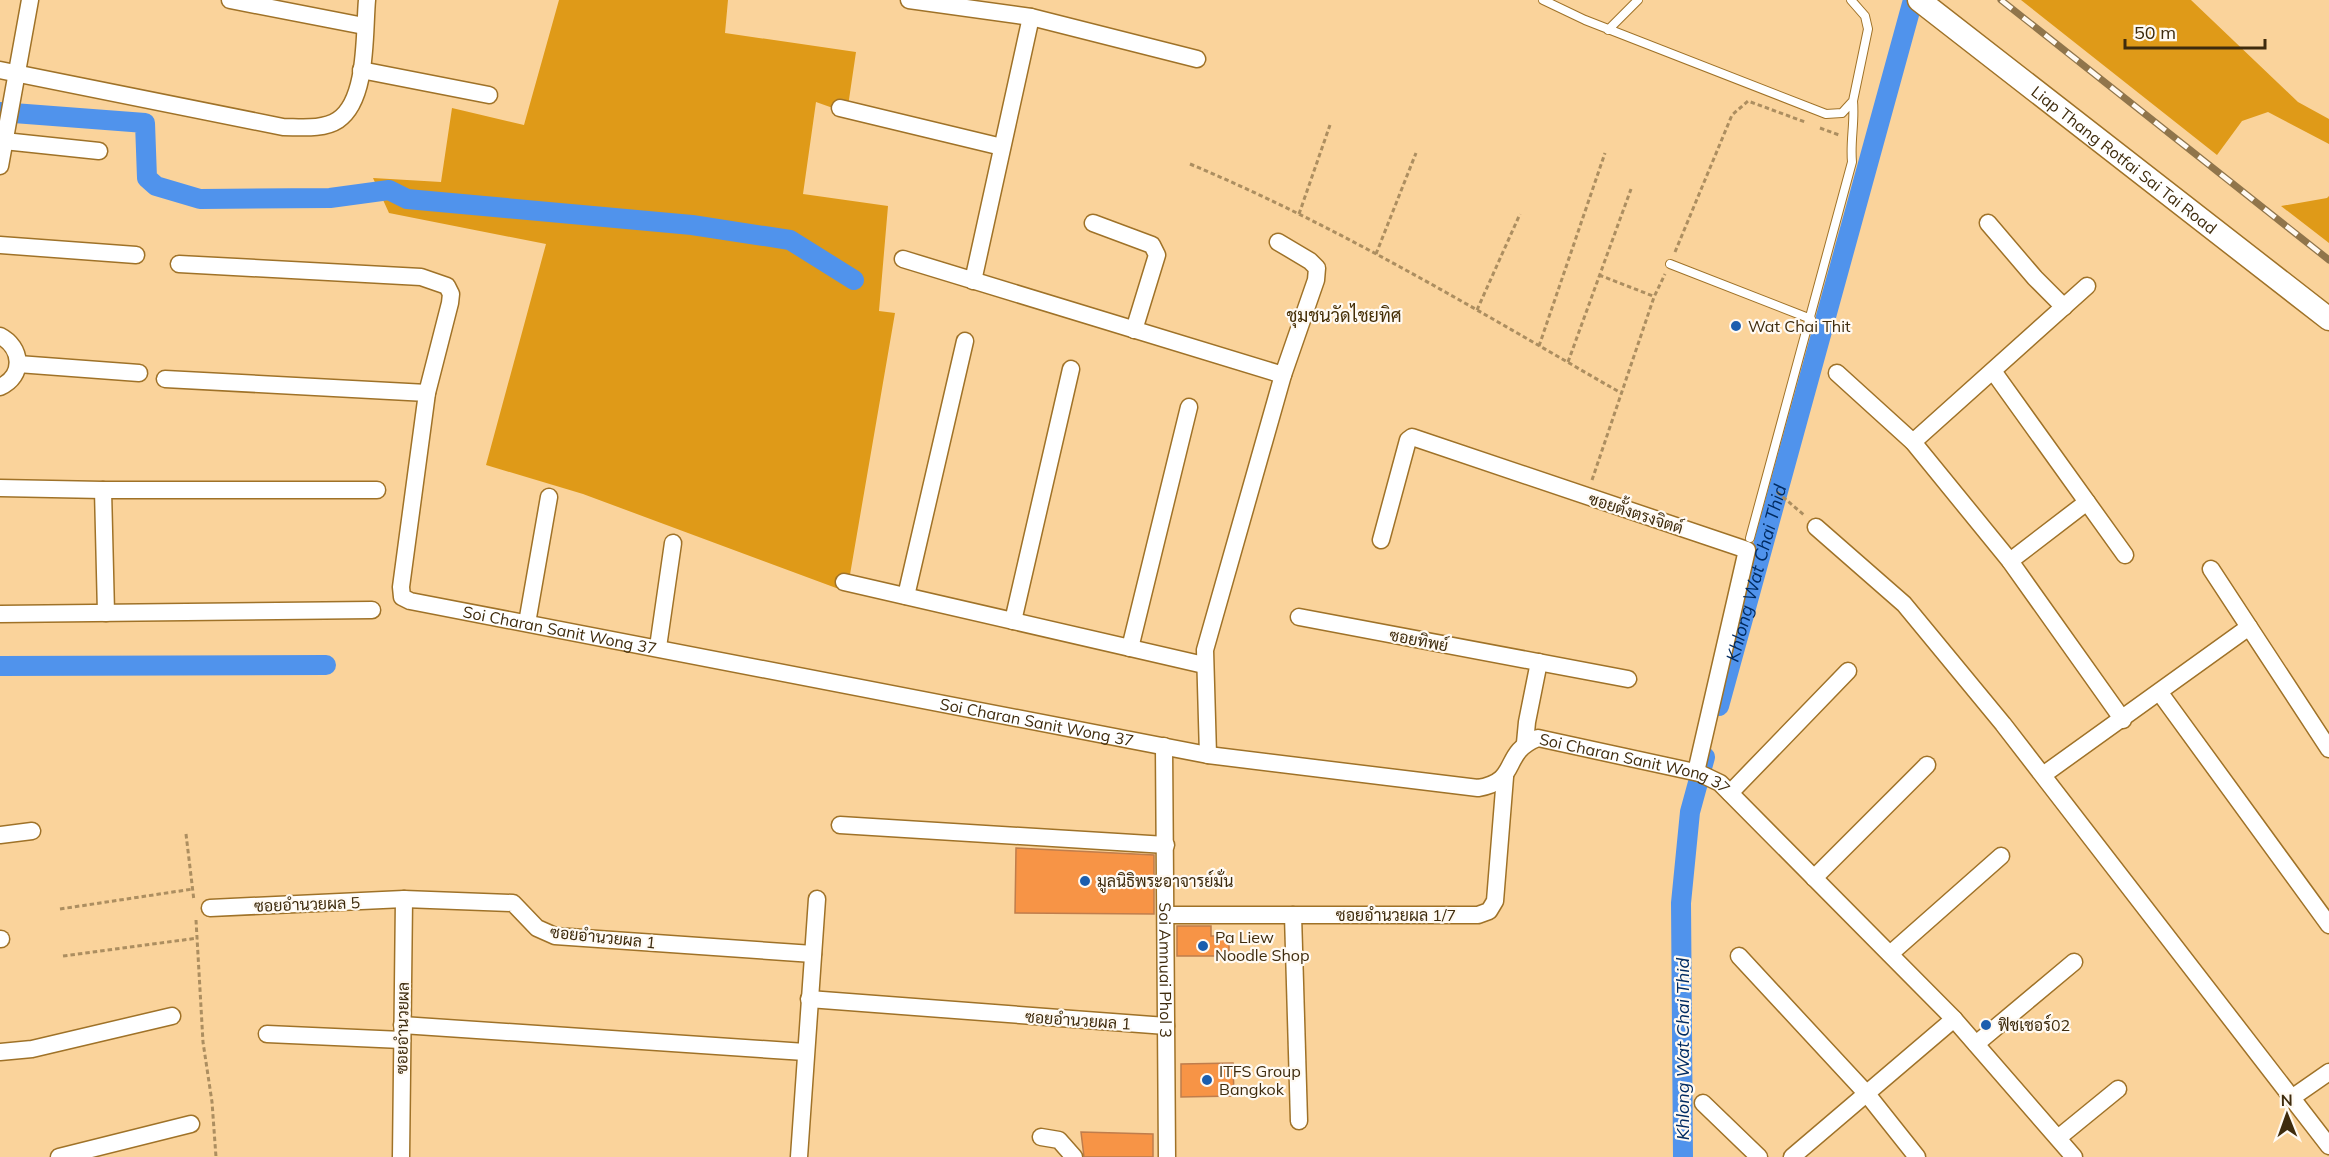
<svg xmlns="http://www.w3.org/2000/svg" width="2329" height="1157" font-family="Mulish,Sarabun,sans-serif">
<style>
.forest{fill:#df9a18}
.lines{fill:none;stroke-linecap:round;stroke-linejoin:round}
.canal{stroke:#5093ec;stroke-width:20}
.building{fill:#f79446;stroke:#bf7d4c;stroke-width:1.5}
.service-casing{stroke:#9f7228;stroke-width:10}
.minor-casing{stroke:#9f7228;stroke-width:19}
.secondary-casing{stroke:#9f7228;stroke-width:25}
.path{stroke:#ac8e60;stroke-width:3;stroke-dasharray:4.5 3;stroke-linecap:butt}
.service{stroke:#fff;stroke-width:8}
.minor{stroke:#fff;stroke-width:16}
.secondary{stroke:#fff;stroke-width:22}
.rail-casing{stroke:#90754b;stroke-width:7}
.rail{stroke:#fffaf3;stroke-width:4.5;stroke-dasharray:14;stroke-linecap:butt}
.poi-dot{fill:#1c5eae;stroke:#fffaf3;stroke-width:2}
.labels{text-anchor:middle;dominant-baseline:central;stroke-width:4.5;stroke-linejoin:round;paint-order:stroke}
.street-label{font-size:16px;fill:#3e2b0d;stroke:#fffaf3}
.poi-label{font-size:16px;fill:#3e2b0d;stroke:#fffaf3;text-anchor:start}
.neighbourhood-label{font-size:18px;fill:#452e05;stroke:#fffaf3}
.water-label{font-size:18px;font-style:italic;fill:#002b61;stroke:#fffaf3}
</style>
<rect width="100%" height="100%" fill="#fad39b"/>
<path class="forest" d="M 559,0 L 728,0 L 725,33 L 856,52 L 847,113 L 816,102 L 803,194 L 888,206 L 879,311 L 895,313 L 847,592 L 583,494 L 486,465 L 546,244 L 389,213 L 373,178 L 441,182 L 452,108 L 524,125 Z
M 2021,0 L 2191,0 L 2298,102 L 2329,119 L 2329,144 L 2268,112 L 2242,121 L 2217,155 Z
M 2329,196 L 2329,243 L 2281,206 L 2327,198 Z"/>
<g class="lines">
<g class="canal">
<path d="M 0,112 L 145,123 L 147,178 L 156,186 L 200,199 L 330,198 L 389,190 L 407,199 L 692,225 L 790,240 L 854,280"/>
<path d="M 0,666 L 326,665"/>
<path id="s1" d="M 1719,706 L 1913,0"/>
<path d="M 1683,1157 L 1681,903 L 1690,812 L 1705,757"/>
</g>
</g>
<path class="building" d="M 1016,848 L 1154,855 L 1154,914 L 1015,913 Z
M 1177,926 L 1211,926 L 1211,936 L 1229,936 L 1229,956 L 1177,956 Z
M 1233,1063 L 1234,1096 L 1181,1097 L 1181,1064 Z
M 1081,1132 L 1153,1134 L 1153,1157 L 1084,1157 Z"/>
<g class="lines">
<g class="service-casing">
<path id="service" d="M 1543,0 L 1585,20 L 1826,114 L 1842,113 L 1853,101 L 1868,29 L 1865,16 L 1851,0
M 1608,30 L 1638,0
M 1670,264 L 1811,319
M 1750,538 L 1852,162 C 1850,141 1855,122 1853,101"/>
</g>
<g class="minor-casing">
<g id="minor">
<path d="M 230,0 L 364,26"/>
<path d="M 909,0 L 1031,17 L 1197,59"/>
<path d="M 0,70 L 283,127 C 300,127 323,130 338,120 C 368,100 364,33 367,0"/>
<path d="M 361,70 L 489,95"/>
<path d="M 840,108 L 1002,147"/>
<path d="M 4,141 L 99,151"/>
<path d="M 0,166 L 30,0"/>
<path d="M 1093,223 L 1152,245 L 1157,255 L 1134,330"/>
<path d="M 1988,223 L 2035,278 L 2064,307"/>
<path d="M 0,245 L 136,255"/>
<path d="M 903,259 L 1283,375"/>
<path id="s2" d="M 179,264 L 421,277 L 447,286 L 451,294 L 450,303 L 427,393 L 401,587 L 402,597 L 410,601 L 1208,755 L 1478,788 C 1521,781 1500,753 1538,738 L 1699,773 L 1720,783 L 1954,1019 L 2074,1157"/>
<path d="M 973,281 L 1031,17"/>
<path d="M 0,336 C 22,347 25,376 0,387"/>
<path d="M 18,364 L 139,373"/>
<path d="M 1993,371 L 2125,555"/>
<path d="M 1837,373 L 1913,442 L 2010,561 L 2123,720"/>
<path d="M 165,379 L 427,393"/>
<path d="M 1913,442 L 2087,286"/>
<path d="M 0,488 L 103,490"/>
<path d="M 1816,527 L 1904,604 L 2003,724 L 2329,1146"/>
<path d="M 1381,540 L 1408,440 L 1412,437 L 1747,550 L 1696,772"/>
<path d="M 2010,561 L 2087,502"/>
<path d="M 2211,569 L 2329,749"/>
<path d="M 844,582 L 1204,665"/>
<path d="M 906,596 L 965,341"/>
<path d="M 106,613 L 103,490 L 377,490"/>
<path d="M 0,614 L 372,610"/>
<path d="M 1299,617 L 1628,679"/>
<path d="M 1013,621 L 1071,369"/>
<path d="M 527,623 L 549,497"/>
<path d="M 658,647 L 673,543"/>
<path d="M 1130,648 L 1189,407"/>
<path d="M 2160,693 L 2329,925"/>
<path d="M 1525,743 L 1527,722 L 1539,662"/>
<path id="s3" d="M 1164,746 L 1167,1157"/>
<path d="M 1208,755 L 1205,650 L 1283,375 L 1316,280 L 1317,268 L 1310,261 L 1278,242"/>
<path d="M 2043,775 L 2249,627"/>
<path d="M 1730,793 L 1848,671"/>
<path d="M 840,825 L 1166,845"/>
<path d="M 0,835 L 32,831"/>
<path d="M 1814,878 L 1927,765"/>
<path d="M 210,908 L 404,899 L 513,903 L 537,928 L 555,936 L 813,954"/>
<path d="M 1166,915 L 1478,915 L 1489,911 L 1495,901 L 1505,777"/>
<path d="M 1293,915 L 1299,1121"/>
<path d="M 0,939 L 1,939"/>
<path d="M 1890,954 L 2001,856"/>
<path d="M 1739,956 L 1867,1094 L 1917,1157"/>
<path d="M 809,999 L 1166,1026"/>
<path d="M 402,1025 L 805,1052"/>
<path d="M 267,1034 L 402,1040"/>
<path d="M 1976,1044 L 2074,962"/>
<path d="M 0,1052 L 32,1049 L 172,1016"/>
<path d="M 2293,1097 L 2329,1072"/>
<path d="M 1703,1103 L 1759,1157"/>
<path d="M 1041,1137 L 1059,1140 L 1074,1157"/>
<path d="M 2058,1138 L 2118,1089"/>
<path d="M 59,1157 L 191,1124"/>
<path d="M 401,1157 L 404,899"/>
<path d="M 799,1157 L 817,899"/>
<path d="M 1792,1157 L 1954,1019"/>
</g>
</g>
<g class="secondary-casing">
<g id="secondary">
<path id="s4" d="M 1919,0 L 2329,319"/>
</g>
</g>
<path class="path" d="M 1820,128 L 1839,135
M 1190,164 C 1340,227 1480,312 1621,393
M 1299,214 L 1330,125
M 1675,252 L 1732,115 L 1748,101 L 1805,122
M 1376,254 L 1416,153
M 1599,275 L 1653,296
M 1477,310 L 1520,214
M 1539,346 L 1605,153
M 1568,362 L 1631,189
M 1592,480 L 1654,297 L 1665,274
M 1777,492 L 1804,515
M 186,834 L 194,901
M 60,909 L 193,889
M 196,920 L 203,1042 L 212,1102 L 216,1157
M 63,956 L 198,938"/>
<use href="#service" class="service"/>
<use href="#minor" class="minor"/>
<use href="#secondary" class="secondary"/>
<g class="rail-casing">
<path id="rail" d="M 2001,0 L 2329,260"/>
</g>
<use href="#rail" class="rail"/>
</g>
<g class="poi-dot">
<circle cx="1736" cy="326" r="6"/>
<circle cx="1085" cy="881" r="6"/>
<circle cx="1203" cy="946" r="6"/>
<circle cx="1986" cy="1025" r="6"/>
<circle cx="1207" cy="1080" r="6"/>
</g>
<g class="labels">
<g class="street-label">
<text stroke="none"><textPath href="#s4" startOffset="260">Liap Thang Rotfai Sai Tai Road</textPath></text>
<text transform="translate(1636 513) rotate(18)">ซอยตั้งตรงจิตต์</text>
<text stroke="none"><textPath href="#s2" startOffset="748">Soi Charan Sanit Wong 37</textPath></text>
<text transform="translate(1419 640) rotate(11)">ซอยทิพย์</text>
<text stroke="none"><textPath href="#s2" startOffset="1234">Soi Charan Sanit Wong 37</textPath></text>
<text stroke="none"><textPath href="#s2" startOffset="1862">Soi Charan Sanit Wong 37</textPath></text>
<text transform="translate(307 904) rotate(-2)">ซอยอำนวยผล 5</text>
<text x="1396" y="915">ซอยอำนวยผล 1/7</text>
<text transform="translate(603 937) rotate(6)">ซอยอำนวยผล 1</text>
<text stroke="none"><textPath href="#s3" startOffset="224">Soi Amnuai Phol 3</textPath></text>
<text transform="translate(1078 1020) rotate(4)">ซอยอำนวยผล 1</text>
<text transform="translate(402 1028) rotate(-89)">ซอยอำนวยผล</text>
</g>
<g class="poi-label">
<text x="1748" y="326">Wat Chai Thit</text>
<text x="1097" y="881">มูลนิธิพระอาจารย์มั่น</text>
<text x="1215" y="937">Pa Liew<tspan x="1215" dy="18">Noodle Shop</tspan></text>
<text x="1998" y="1025">ฟิชเชอร์02</text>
<text x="1219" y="1071">ITFS Group<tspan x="1219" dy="18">Bangkok</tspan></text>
</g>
<g class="neighbourhood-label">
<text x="1344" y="315">ชุมชนวัดไชยทิศ</text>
</g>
<g class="water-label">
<text stroke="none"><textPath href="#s1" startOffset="138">Khlong Wat Chai Thid</textPath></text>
<text transform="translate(1682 1049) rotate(-90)">Khlong Wat Chai Thid</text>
</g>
</g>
<g transform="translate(2287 1115) rotate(359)" stroke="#fffaf3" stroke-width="4.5" paint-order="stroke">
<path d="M0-4.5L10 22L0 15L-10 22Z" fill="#3e2b0d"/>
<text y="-9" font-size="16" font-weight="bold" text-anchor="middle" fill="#3e2b0d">N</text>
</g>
<path d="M2125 39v9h140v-9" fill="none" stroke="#3e2b0d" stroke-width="3"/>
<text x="2134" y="39" font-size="18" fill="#3e2b0d" stroke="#fffaf3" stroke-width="4.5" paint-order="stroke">50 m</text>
</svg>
